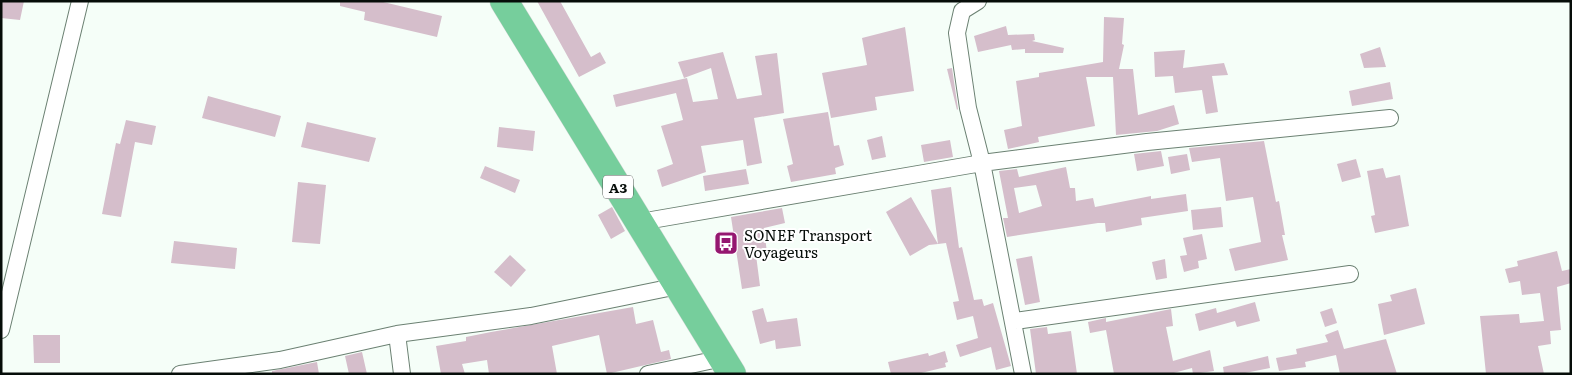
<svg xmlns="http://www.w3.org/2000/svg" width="1572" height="375" font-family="Literata,serif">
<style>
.building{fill:#d5becb;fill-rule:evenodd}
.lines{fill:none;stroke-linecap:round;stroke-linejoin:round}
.minor-casing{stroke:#6b8072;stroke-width:18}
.trunk-casing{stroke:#d7d8d8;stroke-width:29}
.minor{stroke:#fff;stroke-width:16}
.trunk{stroke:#76ce9c;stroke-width:28}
.labels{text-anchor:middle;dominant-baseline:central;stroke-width:4;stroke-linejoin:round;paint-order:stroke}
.shield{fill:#fff;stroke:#515653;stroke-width:1}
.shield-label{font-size:14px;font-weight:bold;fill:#060d09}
.poi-label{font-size:15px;fill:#060d09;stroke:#fff;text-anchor:start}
</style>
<rect width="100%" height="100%" fill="#f5fef8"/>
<path class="building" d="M 1,1 L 24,1 L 20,20 L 1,18 Z
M 340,1 L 379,1 L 442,16 L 437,37 L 364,20 L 365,12 L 340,6 Z
M 537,1 L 560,1 L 591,57 L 600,52 L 606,63 L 579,77 Z
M 1104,17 L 1124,18 L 1122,44 L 1124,45 L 1119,69 L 1133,69 L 1138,115 L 1174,105 L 1179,124 L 1157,131 L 1116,135 L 1113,77 L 1086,77 L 1095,126 L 1038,137 L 1039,142 L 1008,149 L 1004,130 L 1022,126 L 1016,81 L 1039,77 L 1039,73 L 1103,62 Z
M 1006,26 L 1008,35 L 1034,34 L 1035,40 L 1032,41 L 1064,48 L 1063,53 L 1025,53 L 1025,49 L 1012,50 L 1011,45 L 978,52 L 974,36 Z
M 905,27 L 914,91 L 875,97 L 877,110 L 831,118 L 822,73 L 867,65 L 862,38 Z
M 1380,47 L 1386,67 L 1364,68 L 1360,54 Z
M 1185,50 L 1183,68 L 1224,63 L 1228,75 L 1212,76 L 1218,112 L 1206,114 L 1202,90 L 1175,93 L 1173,76 L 1155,77 L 1154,52 Z
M 723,52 L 737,99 L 762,95 L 755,56 L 777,53 L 784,113 L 754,118 L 762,163 L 747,166 L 743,140 L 701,146 L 706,172 L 662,187 L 657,170 L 673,164 L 661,126 L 683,120 L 676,93 L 616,107 L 613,95 L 687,78 L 693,102 L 718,99 L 711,68 L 684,78 L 678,62 Z
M 952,68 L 958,109 L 957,110 L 947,69 Z
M 1390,82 L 1393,99 L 1352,106 L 1349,91 Z
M 208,96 L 281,116 L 275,137 L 202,118 Z
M 828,112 L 834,146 L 839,145 L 844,165 L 835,168 L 836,174 L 791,182 L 787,166 L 793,164 L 783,119 Z
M 126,120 L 156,126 L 152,145 L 135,142 L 121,217 L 102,214 L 116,143 L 120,144 Z
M 307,122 L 376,138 L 369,162 L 301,147 Z
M 499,127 L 535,131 L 533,151 L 497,147 Z
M 882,136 L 886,157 L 872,160 L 867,140 Z
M 950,140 L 953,157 L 924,162 L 921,145 Z
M 1264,141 L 1276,202 L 1279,201 L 1285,235 L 1282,235 L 1288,260 L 1235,271 L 1229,249 L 1261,242 L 1253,197 L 1226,201 L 1220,158 L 1192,162 L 1189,148 Z
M 1161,151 L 1164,166 L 1137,171 L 1134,154 Z
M 1187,154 L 1190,170 L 1171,174 L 1168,157 Z
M 1356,159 L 1361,177 L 1342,182 L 1337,164 Z
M 485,166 L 520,180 L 515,193 L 480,178 Z
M 1066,167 L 1070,188 L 1075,188 L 1076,201 L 1093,198 L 1095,207 L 1151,196 L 1151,199 L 1186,194 L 1188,211 L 1141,218 L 1142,225 L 1106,232 L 1105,223 L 1098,223 L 1007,237 L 1003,218 L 1008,218 L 999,171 L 1017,169 L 1019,177 ZM 1036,185 L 1042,206 L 1019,213 L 1014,188 Z
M 1383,168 L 1386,178 L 1400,175 L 1409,226 L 1375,233 L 1371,216 L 1375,215 L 1367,171 Z
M 746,169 L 749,184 L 705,191 L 703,176 Z
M 298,182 L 326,185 L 320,244 L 292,242 Z
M 951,187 L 959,248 L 962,247 L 974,300 L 982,299 L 984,306 L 993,303 L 1011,366 L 996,370 L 991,347 L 960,357 L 956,345 L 978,338 L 973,316 L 957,320 L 953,302 L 959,301 L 946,243 L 938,244 L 931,190 Z
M 911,197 L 938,244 L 929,245 L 910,256 L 886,212 Z
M 612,207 L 625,231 L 611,239 L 598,215 Z
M 1221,207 L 1223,227 L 1193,230 L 1191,210 Z
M 782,208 L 785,223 L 764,228 L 767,253 L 756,255 L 760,286 L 742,289 L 731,217 Z
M 1202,234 L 1207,259 L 1198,261 L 1199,268 L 1184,272 L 1180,256 L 1187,255 L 1183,238 Z
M 174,241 L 237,248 L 235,269 L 171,263 Z
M 1557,251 L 1562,271 L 1571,269 L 1571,283 L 1557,287 L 1561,330 L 1550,331 L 1551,344 L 1538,346 L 1544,374 L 1486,374 L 1480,316 L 1519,314 L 1520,323 L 1544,321 L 1540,293 L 1522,295 L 1520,281 L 1509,283 L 1505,269 L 1518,266 L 1517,261 Z
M 510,255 L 526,270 L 511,287 L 494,272 Z
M 1032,256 L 1040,302 L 1025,305 L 1016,259 Z
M 1165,259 L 1167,278 L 1156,280 L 1152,262 Z
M 1416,288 L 1425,324 L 1384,335 L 1378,304 L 1392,301 L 1390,295 Z
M 1255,302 L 1260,321 L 1237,327 L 1235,321 L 1199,331 L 1195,314 L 1216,308 L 1217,313 Z
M 633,307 L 636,324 L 653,320 L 661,352 L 669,350 L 671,359 L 607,374 L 599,335 L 552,346 L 557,374 L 489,374 L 487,360 L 462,364 L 465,374 L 441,374 L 436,346 L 466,341 L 466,337 L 491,332 Z
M 763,308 L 767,322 L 797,318 L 801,346 L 776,349 L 775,340 L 760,344 L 752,311 Z
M 1332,308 L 1337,323 L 1325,327 L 1320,312 Z
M 1171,309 L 1173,326 L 1166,327 L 1173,361 L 1210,350 L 1214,371 L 1193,374 L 1192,368 L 1170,374 L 1114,374 L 1106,330 L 1090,333 L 1088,322 L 1106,318 L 1106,322 Z
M 1047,327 L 1048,334 L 1071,331 L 1077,374 L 1036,374 L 1030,329 Z
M 1338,330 L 1344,349 L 1386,339 L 1397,374 L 1340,374 L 1336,355 L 1305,362 L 1306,367 L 1279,371 L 1276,358 L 1297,354 L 1296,349 L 1328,342 L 1325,335 Z
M 33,335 L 60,335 L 60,363 L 34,363 Z
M 945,351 L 948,362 L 945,363 L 946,367 L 917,374 L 891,374 L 888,362 L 928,353 L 929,356 Z
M 362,352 L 367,374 L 349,374 L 345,356 Z
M 1268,356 L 1270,368 L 1240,374 L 1224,374 L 1223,367 Z
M 317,362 L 319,374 L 272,374 L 272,371 Z"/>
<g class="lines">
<g class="minor-casing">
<path id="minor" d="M 978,1 L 962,11 L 957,33 L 968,108 L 982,163 L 1023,374
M 640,222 L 982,163 L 1147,142 L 1390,118
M 1015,321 L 1350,274
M 1,330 L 80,1
M 397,334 L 402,374
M 180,374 L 280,360 L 397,334 L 531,316 L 678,286
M 648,374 L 723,358"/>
</g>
<g class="trunk-casing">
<path id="trunk" d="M 504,1 L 732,374"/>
</g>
<use href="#minor" class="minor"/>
<use href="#trunk" class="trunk"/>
</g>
<defs>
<g id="bus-square" transform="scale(1.25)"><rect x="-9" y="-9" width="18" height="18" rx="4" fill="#951770" stroke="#fff"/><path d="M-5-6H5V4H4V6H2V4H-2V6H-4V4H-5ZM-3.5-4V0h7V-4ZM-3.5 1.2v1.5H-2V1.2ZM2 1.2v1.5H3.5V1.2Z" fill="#fff"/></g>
</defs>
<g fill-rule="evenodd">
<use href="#bus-square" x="726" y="243"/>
</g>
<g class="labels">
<rect class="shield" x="603" y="175.5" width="30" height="23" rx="4"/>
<g class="shield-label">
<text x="618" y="187">A3</text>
</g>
<g class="poi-label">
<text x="744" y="234">SONEF Transport<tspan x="744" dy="17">Voyageurs</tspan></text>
</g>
</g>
<rect width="1572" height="375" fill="none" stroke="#060d09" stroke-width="5"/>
</svg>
